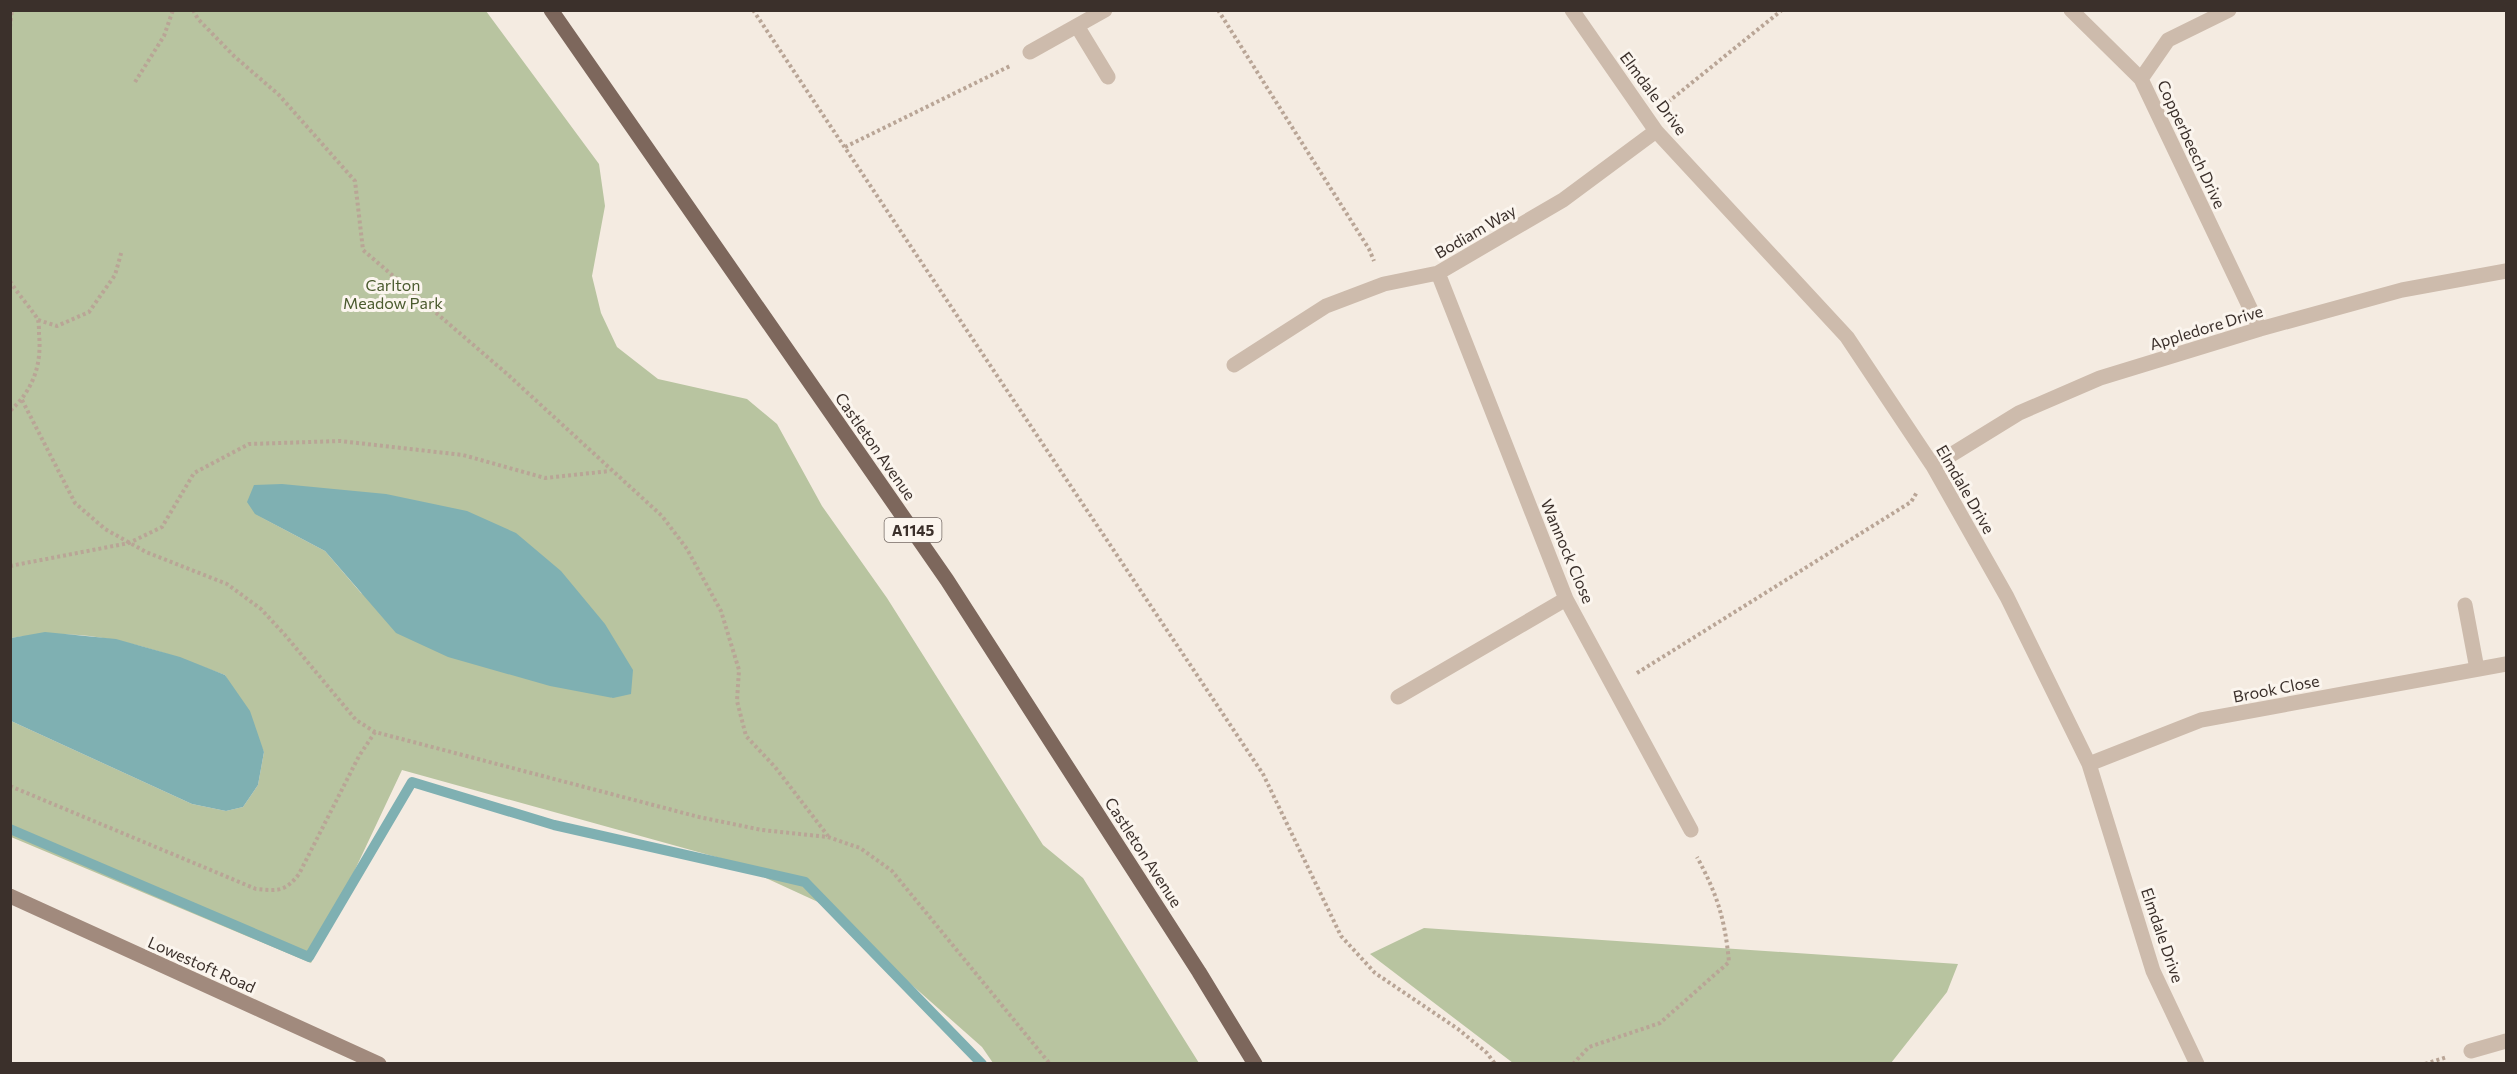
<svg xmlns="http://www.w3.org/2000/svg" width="2517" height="1074" font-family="Commissioner,sans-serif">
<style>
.green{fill:#b8c4a0;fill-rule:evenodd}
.water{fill:#7fb0b2}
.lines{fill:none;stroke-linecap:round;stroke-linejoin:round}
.stream{stroke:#7fb0b2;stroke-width:10}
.path{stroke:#b9a596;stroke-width:4;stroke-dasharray:3 3;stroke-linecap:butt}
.street{stroke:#cdbbac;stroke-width:15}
.secondary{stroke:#a18a7d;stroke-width:15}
.primary{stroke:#7d675c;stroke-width:15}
.labels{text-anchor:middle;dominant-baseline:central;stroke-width:6;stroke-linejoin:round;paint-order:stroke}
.shield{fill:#fbf5ee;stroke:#756b66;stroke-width:1.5}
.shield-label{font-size:15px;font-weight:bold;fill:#3b302b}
.street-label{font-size:16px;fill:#3b302b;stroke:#fbf5ee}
.park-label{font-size:16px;fill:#4a5a2e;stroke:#fbf5ee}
</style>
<rect width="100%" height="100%" fill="#f4ebe1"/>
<path class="green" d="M 11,11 L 486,11 L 599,164 L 605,206 L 592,276 L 601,313 L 617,347 L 658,379 L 747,399 L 777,424 L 822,506 L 887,598 L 1043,845 L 1083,878 L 1199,1063 L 993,1063 L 982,1047 L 818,902 L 727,860 L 402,770 L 311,963 L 11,837 L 11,721 L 192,804 L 226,811 L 243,807 L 258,785 L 264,752 L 225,675 C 152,647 90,625 11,638 ZM 255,514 L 613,698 L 361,593 L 325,551 Z
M 1424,928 L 1958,964 L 1947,992 L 1891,1063 L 1513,1063 L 1370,954 Z"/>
<path class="water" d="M 282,484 L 386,494 L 467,511 L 516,533 L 561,571 L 605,624 L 633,670 L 631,694 L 613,698 L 550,686 L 448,657 L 396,633 L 325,551 L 255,514 L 247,502 L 254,485 Z
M 45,632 L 116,639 L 180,657 L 225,675 L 250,711 L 264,752 L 258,785 L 243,807 L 226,811 L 192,804 L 11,721 L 11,638 Z"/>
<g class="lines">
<path class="stream" d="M 10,829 L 309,957 L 412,782 L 554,825 L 805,882 L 982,1064"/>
<path class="path" d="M 193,10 L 198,19 L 234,56 L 279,95 L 355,181 L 363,250 L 506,373 L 662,516 L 687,549 L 721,611 L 739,670 L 737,701 L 746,736 L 775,767 L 828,836
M 753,10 L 1263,774 L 1341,936 L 1375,973 L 1458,1029 L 1487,1053 L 1495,1064
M 1218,10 L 1369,249 L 1374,261
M 10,27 L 12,10
M 135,82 L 164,36 L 173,10
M 1668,102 L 1782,10
M 845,147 L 1010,66
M 10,281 C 17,293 34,312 38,320 C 39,324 39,330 39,334 C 42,365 33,390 10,411
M 38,320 L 57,326 L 89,312 L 115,275 L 122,250
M 22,400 L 75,503 L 105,529 L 146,552 L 227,584 L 261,609 L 285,635 L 356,720 L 375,732 L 699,817 L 762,830 L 828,837 L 860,848 L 892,871 L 1050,1064
M 10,566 L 129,543 L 162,527 L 194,473 L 249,444 L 340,441 L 463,455 L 545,478 L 610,471
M 1637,673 L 1911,502 L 1917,492
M 10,786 L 256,889 C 278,891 285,892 299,874 L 359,756 L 375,732
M 1573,1064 L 1589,1047 L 1660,1023 L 1729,962 C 1725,919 1717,894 1697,857
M 2425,1064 L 2447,1057"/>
<path class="street" d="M 1572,10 L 1656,131 L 1847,337 L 1933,466 L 2007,597 L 2089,764 L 2153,971 L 2197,1064
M 2071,10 L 2141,79
M 2229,10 L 2168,40 L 2141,79 L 2260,329
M 1077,26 L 1108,77
M 1030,52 L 1105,10
M 1438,273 L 1566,599 L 1691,830
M 1234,365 L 1326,306 L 1384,284 L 1438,273 L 1563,200 L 1656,131
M 1933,466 L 2019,413 L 2100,378 L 2260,329 L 2402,290 L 2506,271
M 2465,605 L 2477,669
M 1398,697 L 1566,599
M 2089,764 L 2201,720 L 2506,664
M 2471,1051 L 2506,1041"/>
<path class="secondary" d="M 10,896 L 379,1064"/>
<path class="primary" d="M 551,10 L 947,580 L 1199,972 L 1255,1064"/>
</g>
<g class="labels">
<rect class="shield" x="884.5" y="518" width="57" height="24" rx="4.5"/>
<g class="shield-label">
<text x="913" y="530">A1145</text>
</g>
<g class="street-label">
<text transform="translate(1654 93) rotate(53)">Elmdale Drive</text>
<text transform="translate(2192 144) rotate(65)">Copperbeech Drive</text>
<text transform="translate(1475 231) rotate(-30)">Bodiam Way</text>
<text transform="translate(2206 327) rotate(-17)">Appledore Drive</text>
<text transform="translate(876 446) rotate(55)">Castleton Avenue</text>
<text transform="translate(1966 489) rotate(60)">Elmdale Drive</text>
<text transform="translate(1568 551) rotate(67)">Wannock Close</text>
<text transform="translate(2276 688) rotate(-11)">Brook Close</text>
<text transform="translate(1144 852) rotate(57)">Castleton Avenue</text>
<text transform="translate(2163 935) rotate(71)">Elmdale Drive</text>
<text transform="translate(202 964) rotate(24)">Lowestoft Road</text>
</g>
<g class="park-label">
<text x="393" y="284">Carlton<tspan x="393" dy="18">Meadow Park</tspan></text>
</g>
</g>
<rect width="2517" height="1074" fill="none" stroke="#3b302b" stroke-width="24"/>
</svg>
